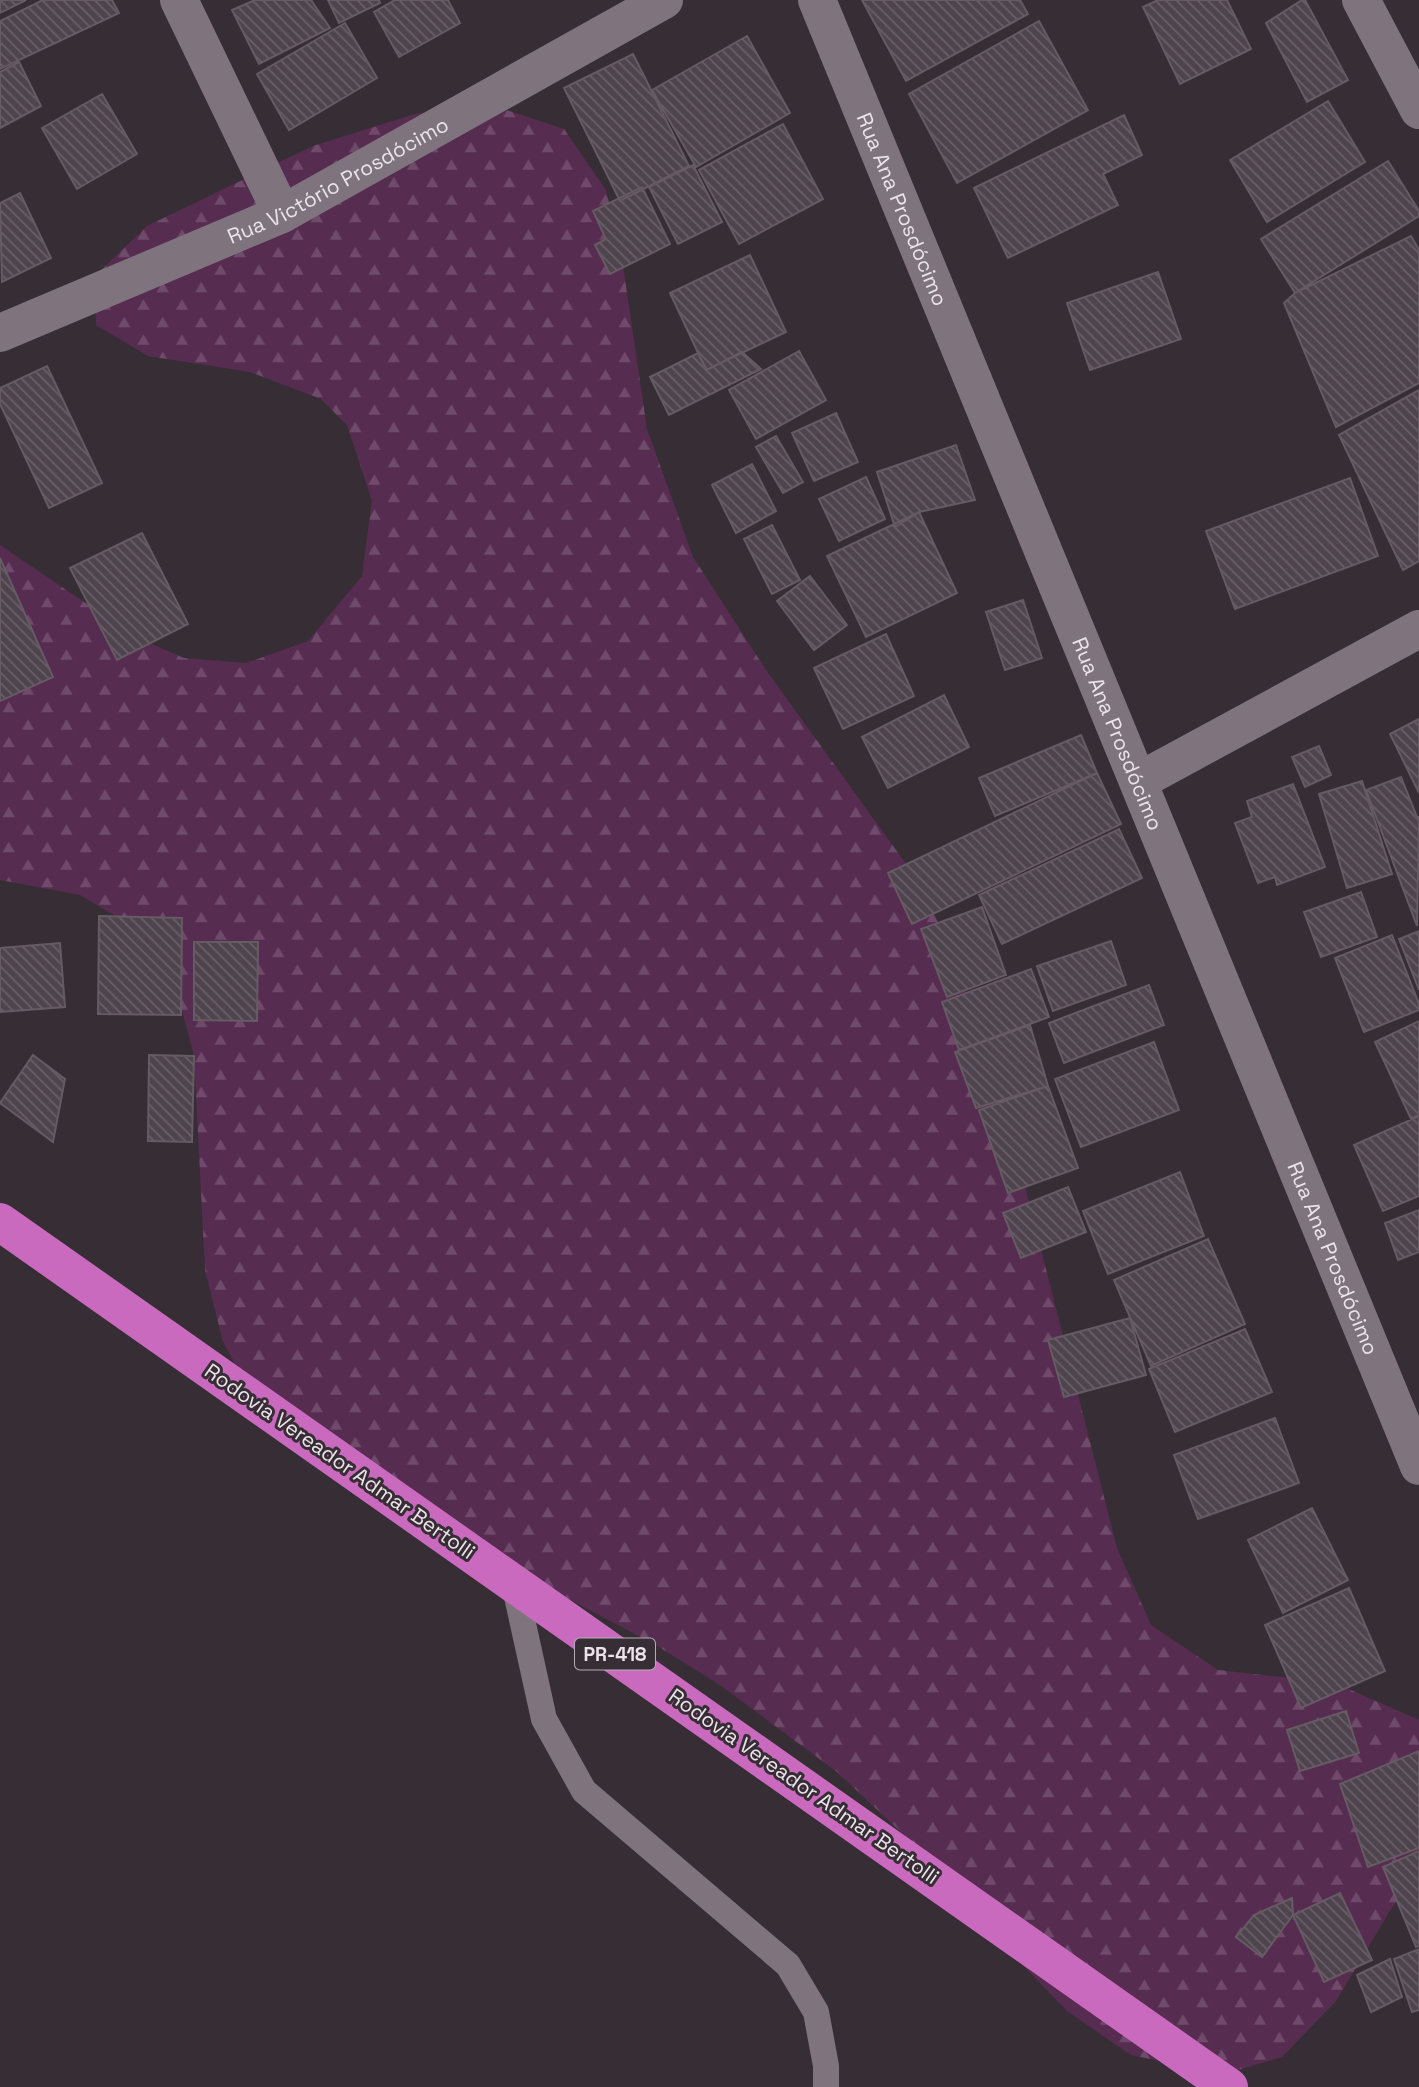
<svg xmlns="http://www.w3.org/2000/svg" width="1419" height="2087" font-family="'Space Grotesk',sans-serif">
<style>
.forest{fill:url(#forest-firs)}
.building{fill:url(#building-back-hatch);stroke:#665a63;stroke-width:2}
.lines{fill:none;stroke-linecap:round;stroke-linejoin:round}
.lane{stroke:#7f747d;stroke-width:26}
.street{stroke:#7f747d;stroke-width:38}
.highway{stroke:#ca6abe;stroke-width:38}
.labels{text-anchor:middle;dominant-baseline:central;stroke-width:6;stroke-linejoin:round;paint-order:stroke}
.shield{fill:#372d35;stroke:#b5adb4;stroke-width:2}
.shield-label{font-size:19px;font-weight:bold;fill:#ebe4ea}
.street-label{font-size:21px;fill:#ebe4ea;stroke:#372d35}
</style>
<defs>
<pattern id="forest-firs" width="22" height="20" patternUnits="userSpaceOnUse" patternTransform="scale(1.75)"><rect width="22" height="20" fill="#572c51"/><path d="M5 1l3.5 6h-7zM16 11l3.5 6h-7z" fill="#6f4a6a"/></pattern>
<pattern id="building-back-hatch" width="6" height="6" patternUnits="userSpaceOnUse" patternTransform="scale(1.75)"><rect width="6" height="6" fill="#4f444d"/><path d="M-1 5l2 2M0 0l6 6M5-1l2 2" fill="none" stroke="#685f67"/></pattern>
</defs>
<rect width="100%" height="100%" fill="#372d35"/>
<path class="forest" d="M 491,105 L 564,129 L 606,190 L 621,252 L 647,429 L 693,557 L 766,670 L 909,868 L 948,941 L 1005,1108 L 1117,1548 L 1151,1625 L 1218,1670 L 1335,1683 L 1419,1720 L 1419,1872 L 1391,1909 L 1336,2001 L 1282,2057 L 1224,2074 L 1131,2055 L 1067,2011 L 1012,1954 L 933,1862 L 837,1772 L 720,1685 L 654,1644 L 394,1507 L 255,1400 L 223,1342 L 205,1270 L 194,1056 L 173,975 L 144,933 L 80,895 L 0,880 L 0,545 L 137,638 L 184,658 L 246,663 L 308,641 L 362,576 L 372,501 L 347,425 L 321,399 L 250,372 L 148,356 L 96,325 L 95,276 L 147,226 L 313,146 L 415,114 Z"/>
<path class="building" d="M 0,0 L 26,0 L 0,13 Z
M 43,0 L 112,0 L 119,13 L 0,69 L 0,21 Z
M 255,0 L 311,0 L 330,28 L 259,64 L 232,10 Z
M 328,0 L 379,0 L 380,3 L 339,23 Z
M 395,0 L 448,0 L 460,23 L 399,57 L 374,12 Z
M 862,0 L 1020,0 L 1028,14 L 906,81 Z
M 1158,0 L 1227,0 L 1251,49 L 1180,84 L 1143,7 Z
M 1302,0 L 1305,0 L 1348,80 L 1307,102 L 1266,23 Z
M 1039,21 L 1088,110 L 957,183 L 909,94 Z
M 345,23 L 377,78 L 289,130 L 257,74 Z
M 747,36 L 790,113 L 696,167 L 652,90 Z
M 633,54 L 689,166 L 620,201 L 564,88 Z
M 19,62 L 41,106 L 0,128 L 0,72 Z
M 102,94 L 137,154 L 77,189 L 42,128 Z
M 1328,101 L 1365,162 L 1267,222 L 1230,160 Z
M 1124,115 L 1142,155 L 1103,174 L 1118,205 L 1008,258 L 974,188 Z
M 783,124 L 823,199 L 739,244 L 699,170 Z
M 1388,161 L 1419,211 L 1419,216 L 1295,293 L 1261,239 Z
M 693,165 L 722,222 L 678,244 L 649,187 Z
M 642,187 L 670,244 L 610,274 L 595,245 L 606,239 L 593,211 Z
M 20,193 L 51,258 L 2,282 L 0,203 Z
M 1411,236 L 1419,250 L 1419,383 L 1336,427 L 1284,303 L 1295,293 Z
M 750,255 L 786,332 L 706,370 L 670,293 Z
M 1158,272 L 1181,339 L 1090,370 L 1067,303 Z
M 799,351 L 826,400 L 756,439 L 729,390 Z
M 742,352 L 761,369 L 669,415 L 650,377 L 698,353 L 707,370 Z
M 47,366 L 102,483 L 49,508 L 0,404 L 0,388 Z
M 1419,390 L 1419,561 L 1403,570 L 1339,435 Z
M 836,413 L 858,462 L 814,481 L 792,433 Z
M 776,436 L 803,482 L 783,493 L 756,447 Z
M 956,445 L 975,500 L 919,512 L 895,527 L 877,472 Z
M 752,464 L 776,511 L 736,533 L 712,485 Z
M 866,477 L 885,519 L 839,541 L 819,499 Z
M 1350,478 L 1378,556 L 1235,609 L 1206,531 Z
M 919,512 L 957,593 L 866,637 L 827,556 Z
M 772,525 L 800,580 L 772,594 L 744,539 Z
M 142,533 L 188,624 L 117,660 L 70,568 Z
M 0,558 L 53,677 L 0,701 Z
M 810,576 L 847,625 L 814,650 L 777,601 Z
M 1023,600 L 1042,658 L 1005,670 L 986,612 Z
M 886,634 L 914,696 L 843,729 L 814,668 Z
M 944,695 L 969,747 L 888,788 L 862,737 Z
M 1419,719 L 1419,793 L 1390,734 Z
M 1081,735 L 1097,773 L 995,816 L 979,778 Z
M 1319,746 L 1331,775 L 1305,787 L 1292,757 Z
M 1097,773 L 1121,824 L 912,924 L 888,873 Z
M 1401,777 L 1417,817 L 1419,817 L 1417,926 L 1366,790 Z
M 1362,781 L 1392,874 L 1347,888 L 1319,794 Z
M 1293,784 L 1325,867 L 1277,885 L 1275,877 L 1258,883 L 1235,823 L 1252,817 L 1247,801 Z
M 1119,829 L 1142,878 L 1002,944 L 979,895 Z
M 1361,892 L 1377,937 L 1321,957 L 1304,912 Z
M 982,907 L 1006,975 L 947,997 L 921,929 Z
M 99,916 L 182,918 L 181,1015 L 98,1014 Z
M 1419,931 L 1419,990 L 1399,939 Z
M 1392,935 L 1419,1004 L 1419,1010 L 1364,1032 L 1335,958 Z
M 1111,941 L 1126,985 L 1053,1011 L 1037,966 Z
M 194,942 L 258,942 L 257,1021 L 194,1020 Z
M 60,943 L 65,1007 L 0,1012 L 0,948 Z
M 1031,969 L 1049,1017 L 959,1050 L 942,1002 Z
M 1149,985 L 1164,1025 L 1064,1063 L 1049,1023 Z
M 1419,1021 L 1419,1115 L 1411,1119 L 1375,1042 Z
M 1030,1025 L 1048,1086 L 976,1108 L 955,1052 Z
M 1154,1042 L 1179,1110 L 1081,1147 L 1055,1079 Z
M 33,1055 L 65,1079 L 53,1142 L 0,1103 Z
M 149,1055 L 194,1056 L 192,1142 L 148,1141 Z
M 1048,1086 L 1078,1168 L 1008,1193 L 979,1110 Z
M 1419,1116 L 1419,1196 L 1383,1211 L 1354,1145 Z
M 1180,1172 L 1204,1236 L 1108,1274 L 1083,1211 Z
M 1068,1187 L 1086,1232 L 1021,1258 L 1003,1213 Z
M 1419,1210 L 1419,1252 L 1398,1260 L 1385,1223 Z
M 1208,1239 L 1245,1324 L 1151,1366 L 1114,1280 Z
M 1130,1318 L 1146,1375 L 1064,1397 L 1048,1340 Z
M 1245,1329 L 1272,1392 L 1175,1432 L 1149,1369 Z
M 1275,1418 L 1299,1483 L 1198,1519 L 1174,1455 Z
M 1312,1508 L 1348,1580 L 1283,1613 L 1248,1540 Z
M 1349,1588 L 1385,1671 L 1301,1708 L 1265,1625 Z
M 1346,1711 L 1359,1753 L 1300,1771 L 1287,1730 Z
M 1419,1751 L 1419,1848 L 1368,1867 L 1340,1784 Z
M 1419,1851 L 1419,1946 L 1416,1947 L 1383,1867 Z
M 1340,1893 L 1372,1960 L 1324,1982 L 1293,1915 Z
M 1292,1898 L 1293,1915 L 1262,1957 L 1236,1937 L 1254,1915 Z
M 1419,1949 L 1419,2010 L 1412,2012 L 1394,1959 Z
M 1390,1959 L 1402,1997 L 1371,2012 L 1357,1975 Z"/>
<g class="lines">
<path class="lane" d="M 514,1583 L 544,1719 L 584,1791 L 788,1965 L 816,2012 L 826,2066 L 826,2087"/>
<g class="street">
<path d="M 179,0 L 282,214"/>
<path id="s1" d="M 817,0 L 1419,1466"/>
<path d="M 1361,0 L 1419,110"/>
<path id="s2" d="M 0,333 L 282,214 L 664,0"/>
<path d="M 1139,781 L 1419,629"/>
</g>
<path class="highway" d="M 0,1222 L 1229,2087"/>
</g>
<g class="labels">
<rect class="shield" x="575" y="1638.5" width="80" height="31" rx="5"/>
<g class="shield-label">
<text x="615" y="1654">PR-418</text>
</g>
<g class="street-label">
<text stroke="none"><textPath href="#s2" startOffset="371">Rua Victório Prosdócimo</textPath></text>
<text stroke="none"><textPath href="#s1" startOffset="226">Rua Ana Prosdócimo</textPath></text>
<text stroke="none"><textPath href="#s1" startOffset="793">Rua Ana Prosdócimo</textPath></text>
<text stroke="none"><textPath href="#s1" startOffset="1360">Rua Ana Prosdócimo</textPath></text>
<text transform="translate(340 1461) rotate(35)">Rodovia Vereador Admar Bertolli</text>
<text transform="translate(804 1786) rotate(35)">Rodovia Vereador Admar Bertolli</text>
</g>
</g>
</svg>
